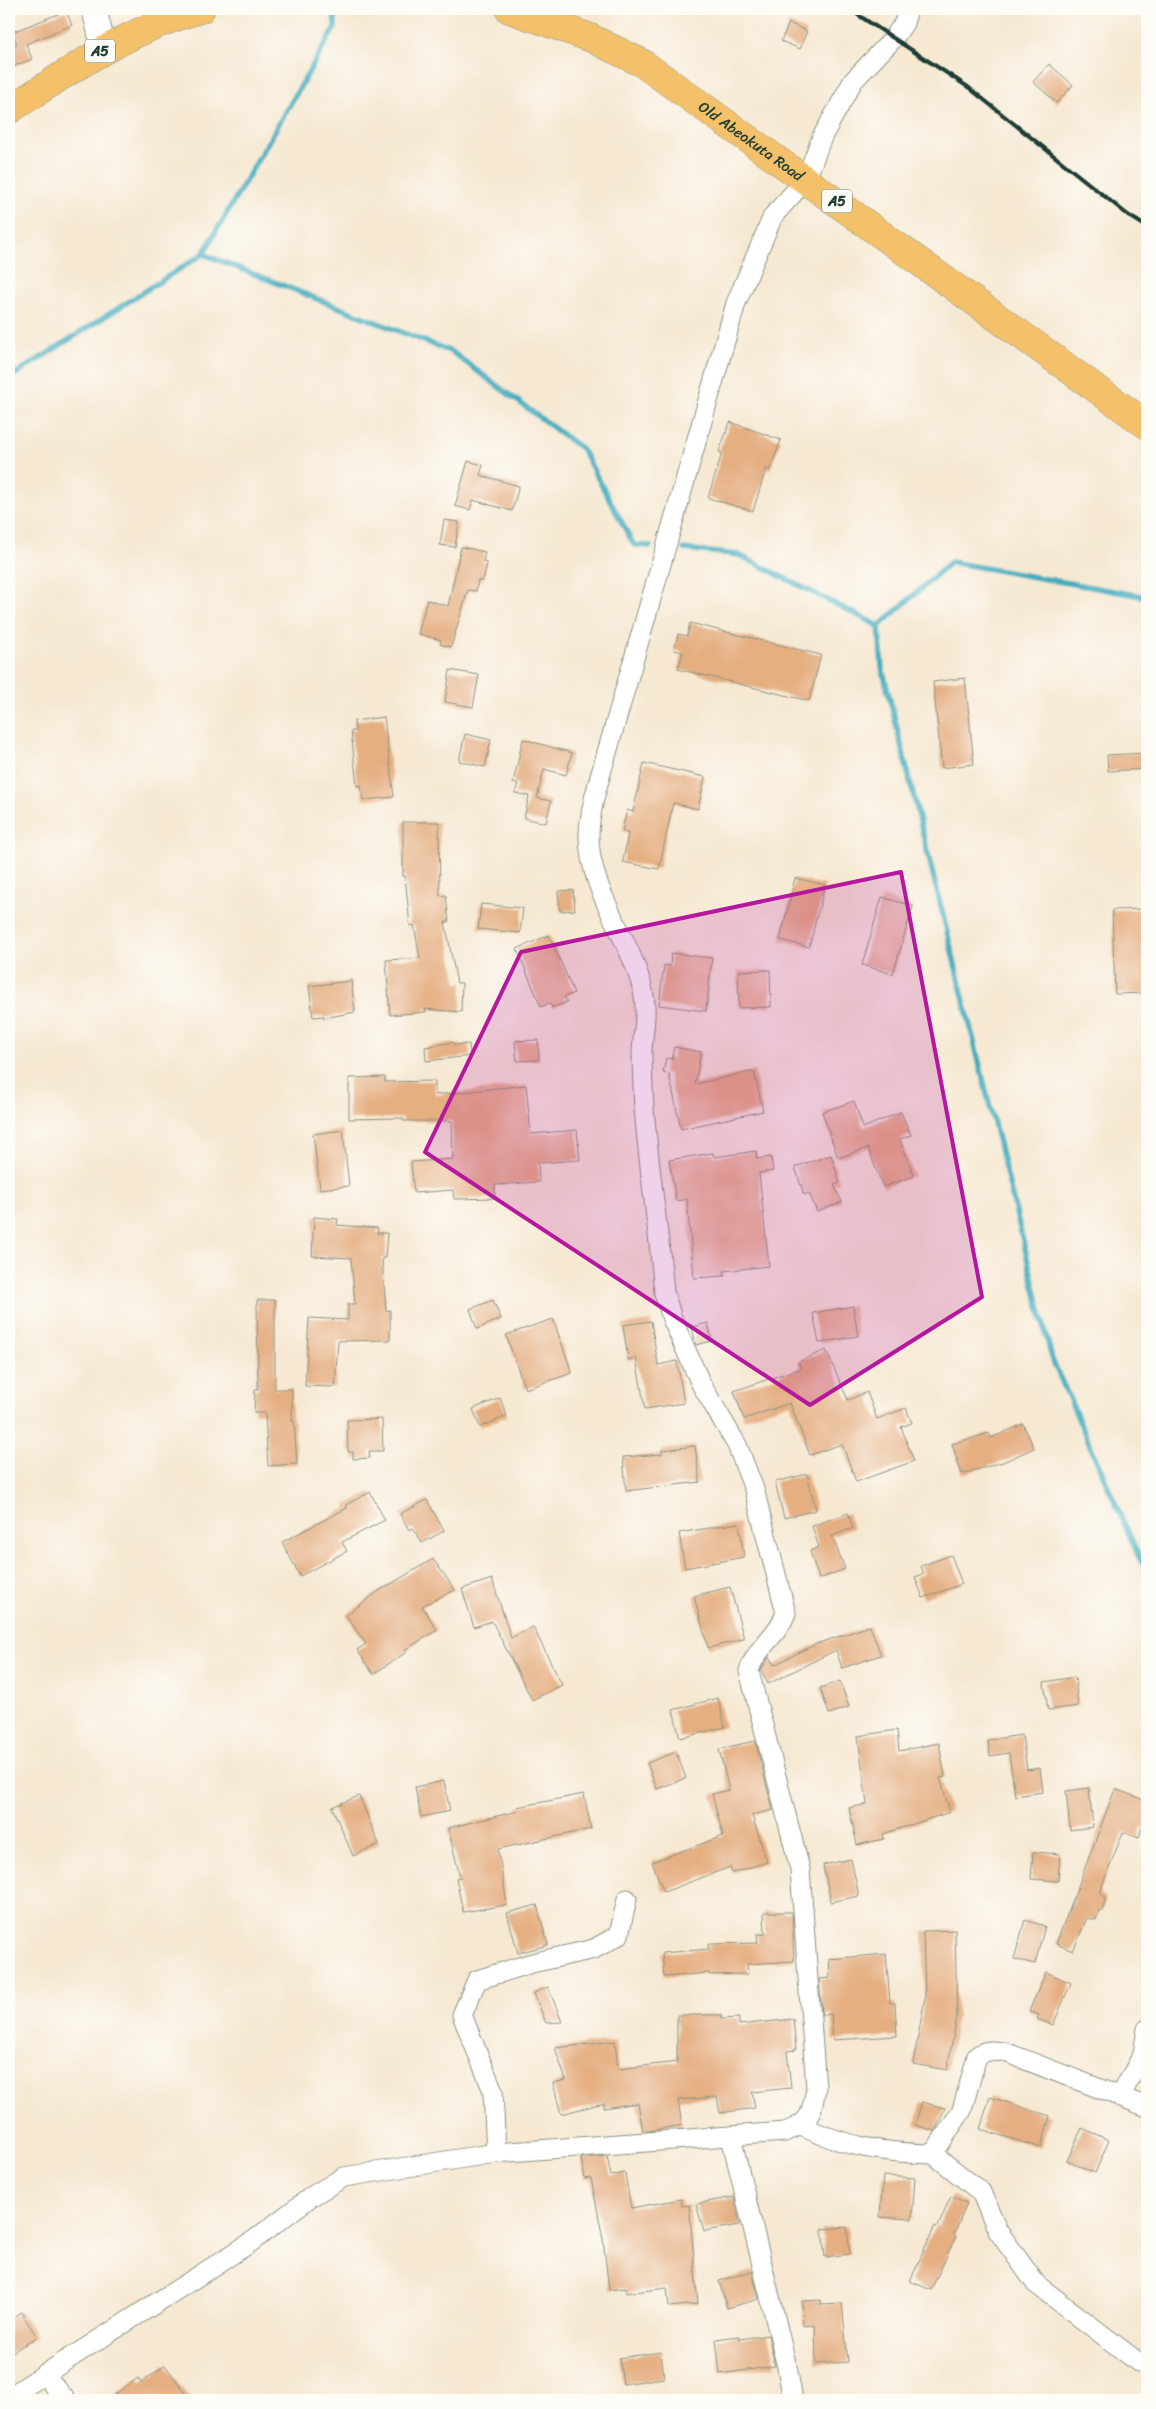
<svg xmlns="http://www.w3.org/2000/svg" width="1156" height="2409" font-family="Sriracha,sans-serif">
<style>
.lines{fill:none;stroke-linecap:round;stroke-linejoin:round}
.stream{stroke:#40acbe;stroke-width:5.5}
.building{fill:#e5af82}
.minor-casing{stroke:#8a9282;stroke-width:21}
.tertiary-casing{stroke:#8a9282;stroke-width:26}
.trunk-casing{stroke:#8a9282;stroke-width:29}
.minor{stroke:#fff;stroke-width:19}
.tertiary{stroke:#fff;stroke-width:24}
.trunk{stroke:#f4c16a;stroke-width:28}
.rail{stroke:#1f3d34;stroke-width:4}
.marked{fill:#b5179e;fill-opacity:0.2;stroke:#b5179e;stroke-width:4;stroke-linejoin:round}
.labels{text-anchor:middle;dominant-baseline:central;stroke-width:4;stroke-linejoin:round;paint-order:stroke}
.shield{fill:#fdfcf7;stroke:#62766e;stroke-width:1}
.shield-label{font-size:14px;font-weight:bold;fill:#1f3d34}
.street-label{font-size:15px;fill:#1f3d34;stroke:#fdfcf7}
</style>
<rect width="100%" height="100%" fill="#fdfcf7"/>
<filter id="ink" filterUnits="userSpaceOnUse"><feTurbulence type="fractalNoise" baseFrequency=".02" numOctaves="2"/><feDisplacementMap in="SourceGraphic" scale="10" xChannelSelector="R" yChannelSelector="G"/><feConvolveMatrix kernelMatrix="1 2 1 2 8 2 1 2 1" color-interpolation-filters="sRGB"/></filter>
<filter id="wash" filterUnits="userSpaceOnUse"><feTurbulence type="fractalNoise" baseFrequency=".0096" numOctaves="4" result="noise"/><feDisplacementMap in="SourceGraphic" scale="20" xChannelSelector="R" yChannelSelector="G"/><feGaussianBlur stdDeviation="1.12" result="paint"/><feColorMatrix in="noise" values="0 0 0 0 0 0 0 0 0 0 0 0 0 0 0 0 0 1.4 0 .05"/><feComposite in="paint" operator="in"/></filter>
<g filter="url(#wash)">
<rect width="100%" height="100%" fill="#f6e8d1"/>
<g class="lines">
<path class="stream" d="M 203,254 L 452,352 L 582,449 L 634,545 L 650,546
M 9,378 L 203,254 L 335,27 L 334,9
M 684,549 L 739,555 L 879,626 L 951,562 L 1147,597
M 879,626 L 882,667 L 1052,1359 L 1139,1557 L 1147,1571"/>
</g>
<g id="blocks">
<path class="building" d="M 66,11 L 72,25 L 26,44 L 32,59 L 9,68 L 9,49 L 17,45 L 12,32 Z
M 789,23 L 807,31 L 800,49 L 781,41 Z
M 1049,64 L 1073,85 L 1057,103 L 1033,82 Z
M 730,422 L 781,440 L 770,470 L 766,469 L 753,511 L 708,498 L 722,453 L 719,452 Z
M 468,461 L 483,465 L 480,475 L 519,486 L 512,511 L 473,500 L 470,510 L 455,506 Z
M 444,520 L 459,522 L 455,547 L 440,545 Z
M 461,547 L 485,552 L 483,562 L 487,563 L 483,581 L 478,580 L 476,591 L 468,590 L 451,647 L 440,644 L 441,640 L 418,634 L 427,600 L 448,606 Z
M 690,623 L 821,655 L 809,701 L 678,669 L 683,652 L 674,650 L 678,634 L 687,636 Z
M 450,670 L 479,675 L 473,707 L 445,702 Z
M 965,678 L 974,764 L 942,768 L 933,682 Z
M 384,717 L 394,797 L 363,800 L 361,785 L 357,786 L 351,731 L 355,731 L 354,721 Z
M 465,734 L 491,740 L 485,767 L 459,761 Z
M 523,739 L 572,753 L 566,775 L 544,769 L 537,798 L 551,801 L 546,823 L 524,818 L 529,796 L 515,793 L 518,784 L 513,783 Z
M 1147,753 L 1147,769 L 1108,771 L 1107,755 Z
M 644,763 L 705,777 L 698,809 L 673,803 L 659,869 L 623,862 L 628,833 L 622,831 L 627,810 L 633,812 Z
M 403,822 L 439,822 L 440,896 L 446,895 L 449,922 L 445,922 L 457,983 L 462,983 L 461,1012 L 425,1009 L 426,1012 L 390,1015 L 386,960 L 420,958 L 414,925 L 410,926 L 405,876 L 403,876 Z
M 795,878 L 825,885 L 809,947 L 780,940 Z
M 573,890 L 575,910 L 560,911 L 558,891 Z
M 882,897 L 913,906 L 893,974 L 862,965 Z
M 481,904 L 523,908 L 520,933 L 478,929 Z
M 1147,909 L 1147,993 L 1115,994 L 1112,910 Z
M 549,935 L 574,993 L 564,997 L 567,1002 L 552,1008 L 550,1003 L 541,1007 L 517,949 Z
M 671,953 L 712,958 L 706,1011 L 659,1005 L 664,965 L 670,966 Z
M 770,970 L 771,1007 L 739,1008 L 738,971 Z
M 351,981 L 355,1012 L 324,1018 L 324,1016 L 313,1017 L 309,986 Z
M 538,1040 L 539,1060 L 517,1061 L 515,1041 Z
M 453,1042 L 454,1045 L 469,1044 L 470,1056 L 426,1061 L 425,1047 Z
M 674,1047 L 701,1052 L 695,1084 L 754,1071 L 763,1111 L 681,1129 L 669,1074 L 663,1073 L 666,1058 L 672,1059 Z
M 385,1077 L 385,1082 L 435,1081 L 435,1095 L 526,1085 L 531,1134 L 577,1130 L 580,1160 L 538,1163 L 539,1182 L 495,1185 L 495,1198 L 454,1199 L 453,1190 L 414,1193 L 411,1162 L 453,1159 L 452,1121 L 403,1121 L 403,1118 L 349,1119 L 349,1078 Z
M 854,1101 L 863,1128 L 901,1112 L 911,1135 L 900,1139 L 914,1176 L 883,1187 L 868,1148 L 838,1158 L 822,1112 Z
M 343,1130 L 349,1186 L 320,1189 L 313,1134 Z
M 756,1151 L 757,1159 L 771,1157 L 773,1171 L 759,1173 L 769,1266 L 724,1271 L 725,1276 L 694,1278 L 687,1199 L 676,1201 L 669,1160 L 713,1153 L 714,1157 Z
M 831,1155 L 840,1183 L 834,1185 L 842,1202 L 817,1212 L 809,1193 L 804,1195 L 795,1167 Z
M 314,1217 L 338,1219 L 337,1225 L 378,1228 L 377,1233 L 387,1233 L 385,1258 L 382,1258 L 386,1311 L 390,1310 L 390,1340 L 338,1341 L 335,1387 L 305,1386 L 309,1318 L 348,1320 L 348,1304 L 355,1304 L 351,1258 L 312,1256 Z
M 257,1300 L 275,1300 L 275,1389 L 292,1389 L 292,1421 L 294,1421 L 297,1464 L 268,1466 L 265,1413 L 254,1413 L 255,1389 L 258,1389 Z
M 493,1300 L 501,1319 L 477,1329 L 470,1309 Z
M 853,1306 L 858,1336 L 819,1343 L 813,1313 Z
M 553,1319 L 572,1373 L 525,1389 L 506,1335 Z
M 651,1321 L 658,1365 L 677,1361 L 684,1403 L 645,1409 L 636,1358 L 628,1360 L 623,1325 Z
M 708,1323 L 712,1341 L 696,1345 L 692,1327 Z
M 826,1350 L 848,1400 L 867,1392 L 877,1419 L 906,1408 L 912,1423 L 901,1427 L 914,1461 L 856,1482 L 842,1444 L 810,1455 L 790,1403 L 744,1419 L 734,1391 L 801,1368 L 798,1362 Z
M 500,1398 L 507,1416 L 480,1427 L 473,1409 Z
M 382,1419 L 383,1451 L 369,1451 L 370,1458 L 353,1459 L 353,1452 L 348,1452 L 347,1420 Z
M 1023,1424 L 1034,1448 L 1003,1462 L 962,1474 L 952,1444 L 989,1433 L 991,1438 Z
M 695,1446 L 700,1482 L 626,1491 L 623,1457 L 662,1454 L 662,1450 Z
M 807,1474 L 816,1510 L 784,1518 L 775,1482 Z
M 370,1492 L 385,1520 L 342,1542 L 347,1551 L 300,1576 L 282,1542 L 347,1508 L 346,1505 Z
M 427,1500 L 444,1531 L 422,1543 L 413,1528 L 409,1530 L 400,1514 Z
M 848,1513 L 853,1528 L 832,1536 L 845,1569 L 819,1579 L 810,1551 L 819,1547 L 812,1526 Z
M 739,1523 L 744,1557 L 685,1568 L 679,1533 Z
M 951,1555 L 962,1584 L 923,1598 L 915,1577 L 924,1574 L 921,1566 Z
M 433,1559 L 455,1590 L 422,1606 L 437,1630 L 405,1650 L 407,1652 L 373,1674 L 357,1650 L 366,1644 L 346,1615 L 379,1591 Z
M 492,1579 L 511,1638 L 533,1627 L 562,1685 L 532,1700 L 492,1621 L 474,1627 L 462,1589 Z
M 730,1587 L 744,1639 L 708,1648 L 694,1596 Z
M 870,1626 L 881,1655 L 842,1668 L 836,1650 L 768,1684 L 761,1670 L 769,1657 L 774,1665 L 816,1644 Z
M 1075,1677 L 1078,1706 L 1048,1710 L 1044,1682 Z
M 840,1681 L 849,1707 L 829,1714 L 820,1688 Z
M 718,1698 L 725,1727 L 680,1738 L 673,1710 Z
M 897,1730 L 899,1751 L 939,1743 L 945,1777 L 940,1778 L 950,1812 L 883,1834 L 884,1839 L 857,1845 L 849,1808 L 867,1804 L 858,1736 Z
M 1022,1735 L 1027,1770 L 1040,1768 L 1043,1792 L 1015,1796 L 1009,1753 L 990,1756 L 988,1740 Z
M 755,1741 L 773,1810 L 752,1815 L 767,1862 L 732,1873 L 730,1867 L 664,1892 L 652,1862 L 723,1836 L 712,1794 L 729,1790 L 719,1749 Z
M 676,1752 L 686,1778 L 657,1789 L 647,1763 Z
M 444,1781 L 450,1811 L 421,1817 L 415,1787 Z
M 1089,1788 L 1093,1827 L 1070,1830 L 1066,1791 Z
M 1115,1789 L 1147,1801 L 1147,1829 L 1142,1827 L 1139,1838 L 1123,1832 L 1101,1889 L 1101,1895 L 1106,1897 L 1102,1911 L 1099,1910 L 1096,1920 L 1087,1918 L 1073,1951 L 1056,1944 Z
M 584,1794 L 591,1829 L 498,1849 L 507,1905 L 463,1912 L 456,1878 L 460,1877 L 448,1828 L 518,1811 L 517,1807 Z
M 359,1796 L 379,1844 L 353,1856 L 332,1807 Z
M 1033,1852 L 1060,1854 L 1058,1881 L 1031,1879 Z
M 851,1859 L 859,1896 L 831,1902 L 823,1865 Z
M 537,1905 L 548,1945 L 518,1953 L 507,1913 Z
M 764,1912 L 792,1912 L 794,1961 L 747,1964 L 748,1974 L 709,1975 L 709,1973 L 664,1977 L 662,1953 L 709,1949 L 708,1944 L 758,1943 L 757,1934 L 765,1934 Z
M 1025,1920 L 1045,1926 L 1035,1964 L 1014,1959 Z
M 955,1930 L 957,2016 L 947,2070 L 913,2064 L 925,1998 L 923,1931 Z
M 886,1954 L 890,2003 L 895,2003 L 897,2036 L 833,2040 L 831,2014 L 822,2015 L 819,1979 L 830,1978 L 829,1959 Z
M 1046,1972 L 1071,1983 L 1053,2025 L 1037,2019 L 1039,2015 L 1029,2011 Z
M 548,1987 L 562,2022 L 546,2023 L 534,1993 Z
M 677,2015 L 721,2015 L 721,2019 L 739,2018 L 739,2025 L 793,2019 L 796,2050 L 787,2051 L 791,2088 L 752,2092 L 755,2108 L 720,2113 L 717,2097 L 678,2100 L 682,2125 L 649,2131 L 643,2131 L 638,2103 L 604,2108 L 604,2103 L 561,2114 L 553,2083 L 566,2080 L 555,2048 L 615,2041 L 618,2069 L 677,2062 Z
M 990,2097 L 1050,2116 L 1041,2148 L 980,2129 Z
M 922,2102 L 945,2108 L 935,2131 L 915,2125 Z
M 1082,2128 L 1109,2140 L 1095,2173 L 1067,2161 Z
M 607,2156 L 611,2176 L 625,2173 L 631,2208 L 681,2199 L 682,2206 L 689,2205 L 698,2304 L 669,2307 L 667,2288 L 626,2293 L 626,2288 L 609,2290 L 603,2239 L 591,2178 L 585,2179 L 581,2158 Z
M 883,2176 L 915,2178 L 912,2219 L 880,2217 Z
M 951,2196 L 967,2203 L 954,2235 L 956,2236 L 931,2290 L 910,2281 L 935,2226 L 938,2227 Z
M 734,2197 L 740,2225 L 704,2231 L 696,2204 Z
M 847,2227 L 850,2254 L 825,2257 L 822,2229 Z
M 752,2271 L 759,2299 L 727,2308 L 719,2281 Z
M 821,2300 L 821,2304 L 842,2303 L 848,2362 L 816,2364 L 815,2325 L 803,2326 L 802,2301 Z
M 21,2312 L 37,2337 L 9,2354 L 9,2320 Z
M 768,2335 L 775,2366 L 720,2374 L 716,2339 L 739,2336 L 740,2339 Z
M 661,2352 L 664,2378 L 623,2384 L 619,2358 Z
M 165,2365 L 191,2400 L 107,2400 L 138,2378 L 141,2383 Z"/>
</g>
</g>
<g filter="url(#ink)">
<use href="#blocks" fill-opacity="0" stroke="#8a9282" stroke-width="1"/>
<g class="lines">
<g class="minor-casing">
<path id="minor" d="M 1120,2097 L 1143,2054 L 1147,2029
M 801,2126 C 847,2147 884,2153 933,2154 L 962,2110 L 977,2056 C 986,2049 994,2051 1005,2052 L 1147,2107
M 731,2137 L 787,2367 L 793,2400
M 496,2153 L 493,2091 L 462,2015 L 477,1980 L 532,1963 L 594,1949 L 619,1935 L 627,1899
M 933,2154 L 981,2192 L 998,2231 L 1036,2284 L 1138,2362 L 1147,2364
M 44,2374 L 66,2400
M 9,2397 L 250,2243 L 312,2196 L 344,2177 L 496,2153 L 785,2132 C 812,2122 811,2114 816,2088 L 800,1869 L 749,1671 C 756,1647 778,1636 786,1613 L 754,1489 L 737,1445 L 701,1384 L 673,1321 L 664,1293 C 659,1231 649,1170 644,1108 C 643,1090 642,1070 642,1051 C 643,1031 648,1011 643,991 C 631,938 588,891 589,834 C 590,803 602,772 610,742 L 736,303 L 773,216 L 806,179 L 822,137 L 853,81 L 893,39 L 904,23 L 908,9"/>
</g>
<g class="tertiary-casing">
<path id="tertiary" d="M 94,9 L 104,49"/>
</g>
<g class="trunk-casing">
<g id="trunk">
<path id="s1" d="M 509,9 L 591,38 L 642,63 L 1147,425"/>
<path d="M 9,110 C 71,70 128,29 201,9"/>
</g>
</g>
<use href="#minor" class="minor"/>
<use href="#tertiary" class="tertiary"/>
<use href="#trunk" class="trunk"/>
<path class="rail" d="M 849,9 L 968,87 L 1128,215 L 1147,227"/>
</g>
</g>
<path class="marked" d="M 901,872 L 982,1297 L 810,1405 L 425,1152 L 521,952 Z"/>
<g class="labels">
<g class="shield">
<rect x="85" y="39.5" width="30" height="23" rx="4"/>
<rect x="822" y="189.5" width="30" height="23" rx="4"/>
</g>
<g class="shield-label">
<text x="100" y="51">A5</text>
<text x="837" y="201">A5</text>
</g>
<g class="street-label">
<text stroke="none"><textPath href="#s1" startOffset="278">Old Abeokuta Road</textPath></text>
</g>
</g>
<rect width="1156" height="2409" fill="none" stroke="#fdfcf7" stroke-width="30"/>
</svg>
